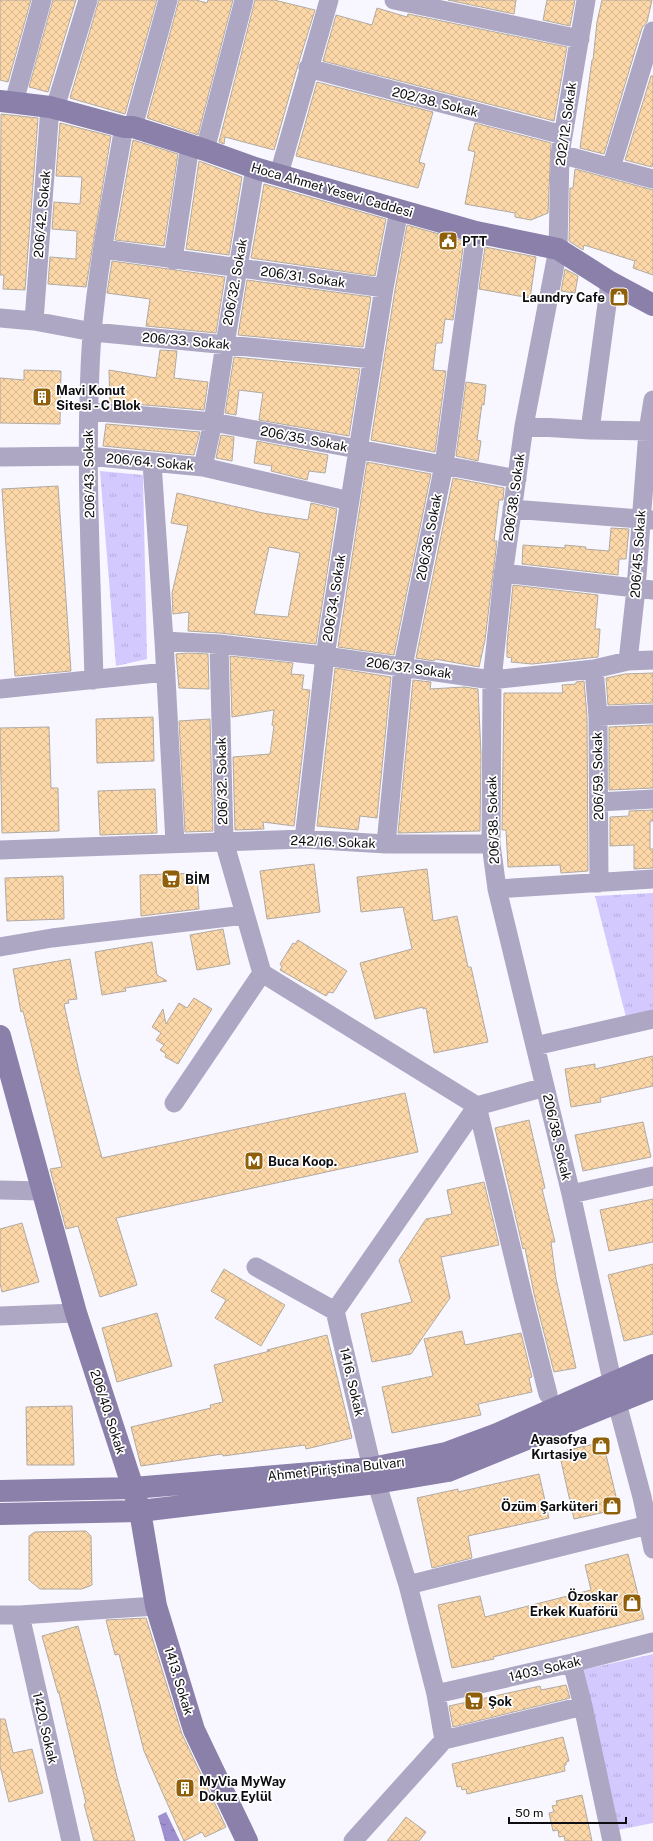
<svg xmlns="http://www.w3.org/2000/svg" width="653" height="1841" font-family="'Public Sans',sans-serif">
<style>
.park{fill:url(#park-tufts)}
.water{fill:url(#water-ripples)}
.building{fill:url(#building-cross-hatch);stroke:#b1aaa3;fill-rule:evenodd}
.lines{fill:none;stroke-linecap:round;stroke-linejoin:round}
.street{stroke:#ada7c4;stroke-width:19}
.secondary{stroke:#8a80aa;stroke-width:22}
.labels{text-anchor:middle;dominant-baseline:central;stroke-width:3.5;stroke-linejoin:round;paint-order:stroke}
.street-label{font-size:13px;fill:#0d0c10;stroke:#fff}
.poi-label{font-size:13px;font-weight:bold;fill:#0d0c10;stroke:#fff;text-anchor:start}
</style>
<defs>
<pattern id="park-tufts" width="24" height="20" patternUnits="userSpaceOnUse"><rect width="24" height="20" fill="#d4c9ff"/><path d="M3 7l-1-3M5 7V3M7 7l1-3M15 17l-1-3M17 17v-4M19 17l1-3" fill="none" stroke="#b5abda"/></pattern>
<pattern id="water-ripples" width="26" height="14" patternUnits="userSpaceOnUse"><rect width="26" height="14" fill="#9e8fce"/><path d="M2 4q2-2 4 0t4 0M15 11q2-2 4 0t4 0" fill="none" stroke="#7f73a6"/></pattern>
<pattern id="building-cross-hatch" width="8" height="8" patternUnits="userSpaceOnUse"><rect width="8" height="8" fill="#fcd7a8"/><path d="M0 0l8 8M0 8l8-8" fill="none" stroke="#d7b790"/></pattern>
</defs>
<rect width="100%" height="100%" fill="#f8f7ff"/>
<path class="park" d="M 100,471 L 143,475 L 147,659 L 116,666 Z
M 653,893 L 653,1014 L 627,1021 L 595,896 Z
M 653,1654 L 653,1823 L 618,1830 L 582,1670 Z"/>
<path class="water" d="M 166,1812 L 180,1841 L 165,1841 L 158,1816 Z"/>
<path class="building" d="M 0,0 L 31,0 L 8,82 L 0,80 Z
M 53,0 L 76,0 L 48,92 L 29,87 Z
M 99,0 L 157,0 L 125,114 L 70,98 Z
M 179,0 L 196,0 L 207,3 L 208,0 L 233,0 L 198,135 L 147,118 Z
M 255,0 L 274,0 L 315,10 L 298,65 L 274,150 L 225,137 L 224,144 L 219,142 Z
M 448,0 L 516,0 L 514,14 Z
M 547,0 L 575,0 L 570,26 L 543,20 Z
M 602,0 L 652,0 L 647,22 L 642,28 L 604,154 L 580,148 L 592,60 L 593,60 L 597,22 Z
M 377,8 L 407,17 L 408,14 L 567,47 L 554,121 L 323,61 L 336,15 L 372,25 Z
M 651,76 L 653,76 L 653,163 L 652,167 L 625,160 Z
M 317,82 L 433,112 L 419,162 L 425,164 L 418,188 L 296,156 Z
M 1,114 L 38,118 L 25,290 L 3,289 L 4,275 L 0,275 Z
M 60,123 L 111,136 L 86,287 L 48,284 L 50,257 L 76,259 L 77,231 L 52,229 L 54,202 L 80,204 L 82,177 L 56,176 Z
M 475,123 L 551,143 L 548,213 L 531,220 L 515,217 L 515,213 L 465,204 L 475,152 L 468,150 Z
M 133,140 L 178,154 L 164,246 L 115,240 Z
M 199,161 L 242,177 L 229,255 L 186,249 Z
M 575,169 L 653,190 L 653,275 L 633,268 L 635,261 L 584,245 L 583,250 L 569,241 L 570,188 L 573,188 Z
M 264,184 L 386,219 L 375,276 L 251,258 Z
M 407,225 L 464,241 L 453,320 L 445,319 L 442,343 L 436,343 L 433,370 L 446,371 L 435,452 L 371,440 L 395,290 Z
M 485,247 L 536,257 L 530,298 L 479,289 Z
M 112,261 L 225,277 L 216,333 L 146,326 L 150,299 L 107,293 Z
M 565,269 L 578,276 L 575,293 L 561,291 Z
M 247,280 L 371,297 L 363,347 L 238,335 Z
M 160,350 L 177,351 L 174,378 L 208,382 L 204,410 L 110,402 L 109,370 L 156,378 Z
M 234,357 L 360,369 L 349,436 L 259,420 L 263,393 L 239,390 L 236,415 L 225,413 Z
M 24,370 L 61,371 L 60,424 L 0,423 L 0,378 L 24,380 Z
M 466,382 L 486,385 L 484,405 L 482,404 L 477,440 L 481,441 L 478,461 L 456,456 Z
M 106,424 L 200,432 L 194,455 L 103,446 Z
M 221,435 L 234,437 L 232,461 L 216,458 Z
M 257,441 L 328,455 L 325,473 L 309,471 L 307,480 L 271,471 L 272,466 L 254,463 Z
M 367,462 L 431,474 L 394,655 L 338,647 Z
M 453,478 L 504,488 L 503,500 L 499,500 L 494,541 L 497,541 L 485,640 L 479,667 L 435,659 L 434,661 L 416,658 Z
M 58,486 L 71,671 L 15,676 L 2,489 Z
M 177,493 L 263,513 L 308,520 L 311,503 L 337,509 L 316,644 L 220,633 L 188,631 L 189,612 L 173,614 L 172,593 L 188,526 L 171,523 ZM 269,547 L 300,553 L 288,617 L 254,614 Z
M 611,528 L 629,529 L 626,559 L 619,559 L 618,575 L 522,564 L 523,545 L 565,548 L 565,545 L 586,547 L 585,549 L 609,551 Z
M 513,585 L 598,595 L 595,629 L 600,629 L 598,657 L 532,664 L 511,662 L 512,658 L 507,657 L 507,643 Z
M 188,653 L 208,654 L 209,689 L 179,688 L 176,654 Z
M 230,656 L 293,663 L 291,674 L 304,675 L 302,689 L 310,690 L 294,826 L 263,822 L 264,829 L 235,830 L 233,757 L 270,754 L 274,726 L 272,725 L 274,710 L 232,717 Z
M 335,668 L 391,677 L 377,818 L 360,816 L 358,830 L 317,826 Z
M 653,673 L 653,703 L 608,705 L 606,678 L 625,674 Z
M 413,680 L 431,682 L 430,689 L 464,687 L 478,689 L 481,754 L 480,831 L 398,833 Z
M 584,681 L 587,716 L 588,871 L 561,873 L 560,865 L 508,867 L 506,830 L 502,830 L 504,693 L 563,693 L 562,685 L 576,684 L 576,682 Z
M 153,717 L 154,761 L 97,763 L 96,719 Z
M 210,719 L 213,831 L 185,832 L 179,721 Z
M 653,725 L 653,788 L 609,790 L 609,727 Z
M 49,727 L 51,788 L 58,788 L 59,831 L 2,833 L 0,728 Z
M 155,789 L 157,833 L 100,835 L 98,791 Z
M 653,810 L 653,821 L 650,821 L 650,849 L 653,849 L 653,868 L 634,869 L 634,845 L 610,846 L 610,817 L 629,816 L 629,811 Z
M 314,864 L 320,912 L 267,919 L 260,871 Z
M 427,869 L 433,921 L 457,916 L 468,967 L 471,967 L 488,1042 L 434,1053 L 426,1008 L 423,1009 L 423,1007 L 375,1019 L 360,963 L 412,949 L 403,907 L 361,912 L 357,877 Z
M 197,873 L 199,909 L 141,916 L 140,875 Z
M 63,876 L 64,919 L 7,921 L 5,878 Z
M 223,929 L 230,964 L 197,970 L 190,935 Z
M 298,940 L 347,971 L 333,993 L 329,992 L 326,996 L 280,970 L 282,967 L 280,964 L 293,943 L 295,944 Z
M 152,942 L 157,975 L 167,981 L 125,988 L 126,991 L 102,995 L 95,952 Z
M 70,959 L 77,999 L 68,1000 L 69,1003 L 64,1004 L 79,1072 L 102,1158 L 405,1093 L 418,1152 L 116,1218 L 137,1285 L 100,1297 L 78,1226 L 66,1229 L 50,1169 L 62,1167 L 23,1011 L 21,1012 L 13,969 Z
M 194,998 L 212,1009 L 178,1064 L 165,1057 L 166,1054 L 160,1050 L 164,1045 L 156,1040 L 161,1033 L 152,1027 L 163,1009 L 166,1024 L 179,1003 L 187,1008 Z
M 653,1056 L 653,1086 L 600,1098 L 601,1102 L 571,1107 L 565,1069 L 595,1064 L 595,1069 Z
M 529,1120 L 545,1188 L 542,1189 L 555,1242 L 551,1242 L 556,1279 L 576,1368 L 554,1372 L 534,1294 L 525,1248 L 523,1249 L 495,1128 Z
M 643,1122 L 651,1157 L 583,1171 L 575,1135 Z
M 484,1182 L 499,1245 L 441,1257 L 450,1298 L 411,1354 L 372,1362 L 361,1314 L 412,1302 L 399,1260 L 426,1219 L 452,1214 L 447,1190 Z
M 653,1199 L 653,1242 L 609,1251 L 600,1210 Z
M 22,1223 L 39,1282 L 2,1292 L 0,1283 L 0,1229 Z
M 653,1264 L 653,1334 L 624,1341 L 608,1275 Z
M 224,1269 L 285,1305 L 261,1346 L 215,1318 L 226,1300 L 211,1291 Z
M 157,1313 L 172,1366 L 117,1382 L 102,1328 Z
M 462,1331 L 465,1345 L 521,1333 L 532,1377 L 529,1378 L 532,1392 L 478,1404 L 481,1415 L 392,1433 L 382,1387 L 433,1376 L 424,1339 Z
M 327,1335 L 352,1438 L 306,1449 L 305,1445 L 223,1456 L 222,1454 L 141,1466 L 131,1427 L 211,1408 L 210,1405 L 223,1402 L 214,1365 L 270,1351 L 267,1350 Z
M 72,1406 L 74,1465 L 27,1465 L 26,1407 Z
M 603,1442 L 619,1509 L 574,1519 L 559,1452 Z
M 539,1474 L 549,1518 L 468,1536 L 472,1558 L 432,1568 L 417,1498 L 458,1489 L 458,1492 Z
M 86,1531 L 91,1536 L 92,1585 L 82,1589 L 40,1589 L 29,1580 L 29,1536 L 35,1532 Z
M 628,1554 L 644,1619 L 493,1657 L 494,1659 L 452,1668 L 438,1605 L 480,1596 L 485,1617 L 591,1590 L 585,1565 Z
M 146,1618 L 182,1734 L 226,1827 L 205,1837 L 202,1832 L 184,1841 L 144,1751 L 119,1654 L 115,1655 L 106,1620 Z
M 78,1626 L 100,1705 L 117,1777 L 135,1841 L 94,1841 L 84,1804 L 86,1803 L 59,1693 L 58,1693 L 42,1636 Z
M 566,1685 L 570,1698 L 453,1727 L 449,1706 L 540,1686 L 541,1690 Z
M 0,1719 L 5,1719 L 13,1753 L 32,1749 L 43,1793 L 9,1802 L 0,1766 Z
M 563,1737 L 569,1761 L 566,1762 L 566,1765 L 564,1766 L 565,1771 L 467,1794 L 466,1789 L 462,1790 L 461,1786 L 457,1787 L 452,1764 Z
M 582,1795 L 592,1841 L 565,1841 L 564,1836 L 559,1837 L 558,1830 L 553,1831 L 549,1813 L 554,1812 L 552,1806 L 557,1805 L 556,1801 Z
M 406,1817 L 426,1832 L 419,1841 L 387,1841 Z"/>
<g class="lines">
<path class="street" d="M 394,0 L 580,39
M 586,0 L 560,154 L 558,249 L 524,426 L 503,576 L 492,680 L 491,844 L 497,889 L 571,1194 L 617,1403 L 642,1497 L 653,1549
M 308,68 L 563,135
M 14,102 L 42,0
M 55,108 L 88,0
M 133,127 L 168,0
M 205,150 L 244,0
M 560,154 L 653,179
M 611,168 L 653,31
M 279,174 L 329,0
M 103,249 L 384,288
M 173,260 L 190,145
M 0,318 L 34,321 L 93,332 L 373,359
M 34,321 L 50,107
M 89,411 L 213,422 L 517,479
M 524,426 L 590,430 L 653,431
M 590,430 L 610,282
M 0,457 L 88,456 L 203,467 L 350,501
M 152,463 L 164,641 L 175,843
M 203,467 L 213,422 L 225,344 L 255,168
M 512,509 L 653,520
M 503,573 L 653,590
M 164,641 L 219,644 L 325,656 L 492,680 L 594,669 L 628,661 L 653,660
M 219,644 L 224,841 L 262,973
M 628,661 L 636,589 L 648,431 L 653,400
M 594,669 L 598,716 L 599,883
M 94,680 C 91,564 84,448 92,333 C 98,264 112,195 124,127
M 0,689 L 166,672
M 598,716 L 653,714
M 599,802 L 653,799
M 304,839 L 325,656 L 384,288 L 399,210
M 386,844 L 403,666 L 444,465 L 476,232
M 0,850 L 304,839 L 386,844 L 491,844
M 497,889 L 653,879
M 0,947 L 52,938 L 245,915
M 262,973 L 477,1106
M 535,1046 L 653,1019
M 174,1103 L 262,973
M 477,1106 L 335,1311 L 372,1468 L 408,1585 L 436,1694 L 444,1740 L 583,1706 L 612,1841
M 477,1106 L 523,1296 L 548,1394
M 477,1106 L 545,1087
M 0,1190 L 42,1191
M 571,1194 L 653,1176
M 256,1267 L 335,1311
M 0,1316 L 76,1313
M 408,1585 L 648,1525
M 0,1615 L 20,1615 L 156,1606
M 20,1615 L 71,1841
M 572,1663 L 583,1706
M 436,1694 L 572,1663 L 653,1642
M 353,1841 L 444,1740"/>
<path class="secondary" d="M 0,101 L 50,107 L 124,127 L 133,127 L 205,150 L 255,168 L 399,210 L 476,232 L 558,249 L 610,282 L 653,305
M 0,1036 L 76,1313 L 133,1488 L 140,1511 L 156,1606 L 194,1730 L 247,1841
M 0,1491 L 133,1488 L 372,1468 L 446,1453 L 497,1434 L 653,1365
M 0,1514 L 140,1511 L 376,1483 L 448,1471 L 653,1388"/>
</g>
<defs>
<g id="civic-square" transform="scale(1)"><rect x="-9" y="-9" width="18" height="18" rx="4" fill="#8f5f0a" stroke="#fff"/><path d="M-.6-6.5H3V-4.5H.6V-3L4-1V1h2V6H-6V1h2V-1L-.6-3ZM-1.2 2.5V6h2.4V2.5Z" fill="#fff"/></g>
<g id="shop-square" transform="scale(1)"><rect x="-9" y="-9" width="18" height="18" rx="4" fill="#8f5f0a" stroke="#fff"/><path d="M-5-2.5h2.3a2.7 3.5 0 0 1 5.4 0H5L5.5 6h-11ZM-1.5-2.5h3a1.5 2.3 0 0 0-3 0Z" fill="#fff"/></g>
<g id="building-square" transform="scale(1)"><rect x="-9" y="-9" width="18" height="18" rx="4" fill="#8f5f0a" stroke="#fff"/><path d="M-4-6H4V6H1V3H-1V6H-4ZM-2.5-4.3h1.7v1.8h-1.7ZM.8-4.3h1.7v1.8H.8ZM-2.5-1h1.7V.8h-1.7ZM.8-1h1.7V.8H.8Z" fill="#fff"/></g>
<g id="supermarket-square" transform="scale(1)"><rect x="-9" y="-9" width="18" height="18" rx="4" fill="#8f5f0a" stroke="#fff"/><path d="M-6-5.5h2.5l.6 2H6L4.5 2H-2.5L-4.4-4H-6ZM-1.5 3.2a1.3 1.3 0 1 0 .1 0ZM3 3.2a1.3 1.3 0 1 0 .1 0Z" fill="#fff"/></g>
<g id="metro-square" transform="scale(1)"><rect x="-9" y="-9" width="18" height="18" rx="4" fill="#8f5f0a" stroke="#fff"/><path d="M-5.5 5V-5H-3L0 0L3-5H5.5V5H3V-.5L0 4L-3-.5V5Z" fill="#fff"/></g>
</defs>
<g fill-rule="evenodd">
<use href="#civic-square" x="448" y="241"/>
<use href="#shop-square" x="619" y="297"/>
<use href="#building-square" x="42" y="397"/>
<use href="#supermarket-square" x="171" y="879"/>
<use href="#metro-square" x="254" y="1161"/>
<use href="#shop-square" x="601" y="1446"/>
<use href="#shop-square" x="612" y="1506"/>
<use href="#shop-square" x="632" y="1603"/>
<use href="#supermarket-square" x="474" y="1701"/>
<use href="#building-square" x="185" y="1788"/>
</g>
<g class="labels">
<g class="street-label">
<text transform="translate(435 102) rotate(14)">202/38. Sokak</text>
<text transform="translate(566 124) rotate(-82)">202/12. Sokak</text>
<text transform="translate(332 190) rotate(16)">Hoca Ahmet Yesevi Caddesi</text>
<text transform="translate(42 214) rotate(-85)">206/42. Sokak</text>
<text transform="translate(303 277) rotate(8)">206/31. Sokak</text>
<text transform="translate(235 282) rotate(-80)">206/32. Sokak</text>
<text transform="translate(186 341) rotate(5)">206/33. Sokak</text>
<text transform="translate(304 439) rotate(11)">206/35. Sokak</text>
<text transform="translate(150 462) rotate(5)">206/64. Sokak</text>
<text transform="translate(89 474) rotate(-91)">206/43. Sokak</text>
<text transform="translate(514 497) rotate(-82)">206/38. Sokak</text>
<text transform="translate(429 537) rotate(-79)">206/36. Sokak</text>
<text transform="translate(638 554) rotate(-86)">206/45. Sokak</text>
<text transform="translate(334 598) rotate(-81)">206/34. Sokak</text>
<text transform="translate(409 668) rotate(8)">206/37. Sokak</text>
<text transform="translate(598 776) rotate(-91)">206/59. Sokak</text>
<text transform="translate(222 781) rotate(-91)">206/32. Sokak</text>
<text transform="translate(493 820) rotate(-92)">206/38. Sokak</text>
<text transform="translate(333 842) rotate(2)">242/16. Sokak</text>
<text transform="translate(557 1137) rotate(77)">206/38. Sokak</text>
<text transform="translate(352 1382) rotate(77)">1416. Sokak</text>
<text transform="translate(108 1412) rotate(72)">206/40. Sokak</text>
<text transform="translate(336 1469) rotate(-6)">Ahmet Piriştina Bulvarı</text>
<text transform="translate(545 1669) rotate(-13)">1403. Sokak</text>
<text transform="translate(179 1681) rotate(73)">1413. Sokak</text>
<text transform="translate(45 1728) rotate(77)">1420. Sokak</text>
</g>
<g class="poi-label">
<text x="462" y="241">PTT</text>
<text x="605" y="297" text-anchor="end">Laundry Cafe</text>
<text x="56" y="390">Mavi Konut<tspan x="56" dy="15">Sitesi - C Blok</tspan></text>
<text x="185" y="879">BİM</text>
<text x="268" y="1161">Buca Koop.</text>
<text x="587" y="1439" text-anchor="end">Ayasofya<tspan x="587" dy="15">Kırtasiye</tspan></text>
<text x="598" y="1506" text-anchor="end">Özüm Şarküteri</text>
<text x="618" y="1596" text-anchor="end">Özoskar<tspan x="618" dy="15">Erkek Kuaförü</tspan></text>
<text x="488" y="1701">Şok</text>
<text x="199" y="1781">MyVia MyWay<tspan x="199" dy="15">Dokuz Eylül</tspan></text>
</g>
</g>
<path d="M509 1817v6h117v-6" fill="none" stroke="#0d0c10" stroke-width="2"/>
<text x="515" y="1817" font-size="12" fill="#0d0c10" stroke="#ffffff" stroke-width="3" paint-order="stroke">50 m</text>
</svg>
